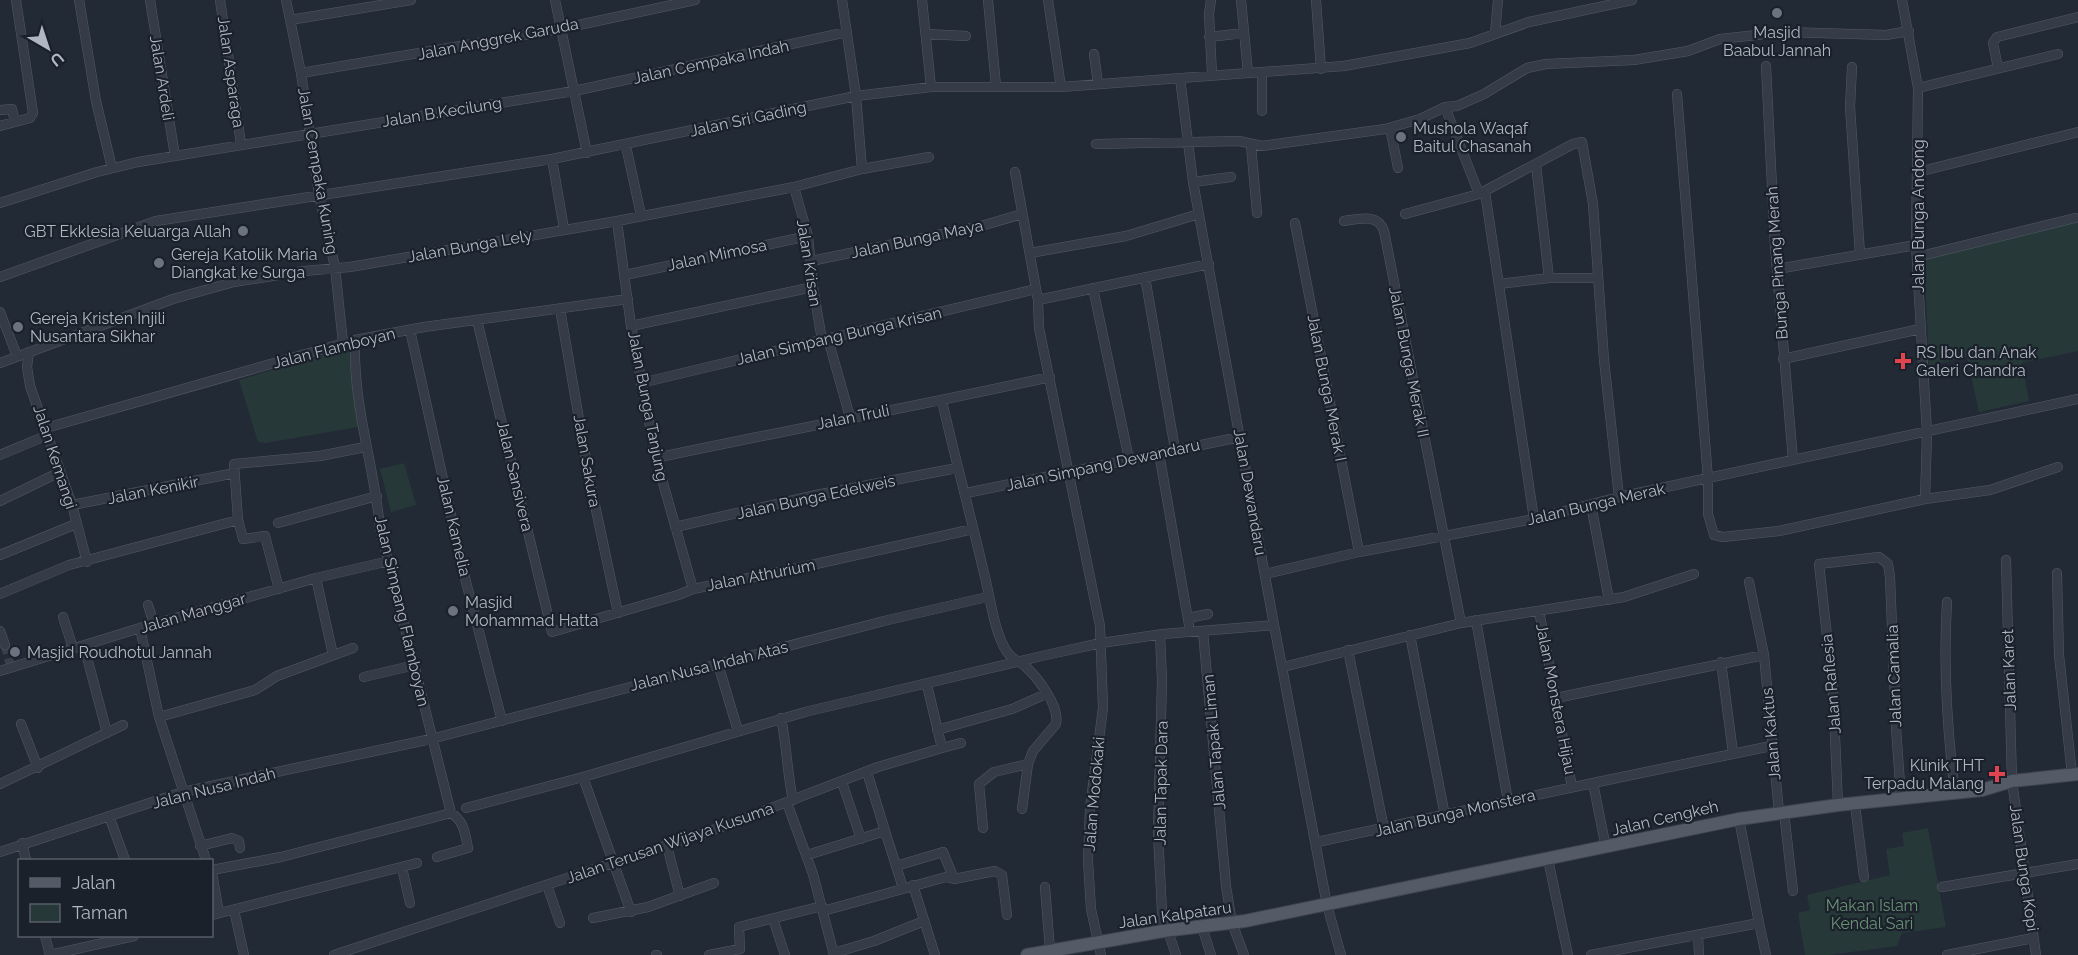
<svg xmlns="http://www.w3.org/2000/svg" width="2078" height="955" font-family="Raleway,sans-serif">
<style>
.green{fill:#273839}
.lines{fill:none;stroke-linecap:round;stroke-linejoin:round}
.minor-tunnel{stroke:#373f4b;stroke-width:9;stroke-dasharray:9 4.5;stroke-linecap:butt}
.minor-casing{stroke:#535a64;stroke-width:10}
.major-casing{stroke:#3f4550;stroke-width:14}
.minor{stroke:#363c47;stroke-width:9}
.major{stroke:#545b67;stroke-width:12}
.worship-dot{fill:#6b7280;stroke:#1b212b;stroke-width:2}
.health-dot{fill:#e0444e;stroke:#1b212b;stroke-width:2}
.labels{text-anchor:middle;dominant-baseline:central;stroke-width:4.5;stroke-linejoin:round;paint-order:stroke}
.poi-label{font-size:16px;fill:#b0b7c3;stroke:#1b212b;text-anchor:start}
.street-label{font-size:16px;fill:#b0b7c3;stroke:#1b212b}
.park-label{font-size:16px;fill:#6a9275;stroke:#1b212b}
</style>
<rect width="100%" height="100%" fill="#222a36"/>
<path class="green" d="M 2078,213 L 2078,351 L 2022,363 L 2029,401 L 1979,412 L 1967,357 L 1929,366 L 1924,250 Z
M 351,347 L 358,427 L 266,443 L 258,442 L 239,380 Z
M 404,463 L 416,505 L 391,512 L 380,469 Z
M 1928,828 L 1946,927 L 1902,933 L 1897,946 L 1829,955 L 1805,955 L 1798,913 L 1810,910 L 1807,895 L 1890,875 L 1886,849 L 1904,846 L 1902,833 Z"/>
<g class="lines">
<path class="minor-tunnel" d="M 5,645 L 10,664"/>
<g class="minor-casing">
<path id="minor" d="M 79,0 L 96,101 L 112,168
M 150,0 L 175,156
M 220,0 L 241,144
M 286,0 L 301,73 L 319,195 L 335,267 L 343,343
M 555,0 L 587,153
M 842,0 L 856,96 L 862,169
M 922,0 L 931,87
M 988,0 L 996,86
M 1048,0 L 1061,87
M 1211,0 L 1209,14 L 1212,75
M 1241,0 L 1248,73
M 1316,0 L 1321,69
M 1902,0 L 1918,88 L 1916,245 L 1927,433 L 1925,499
M 290,20 L 411,0
M 926,34 L 966,36
M 1495,34 L 1498,0
M 1209,37 L 1244,33
M 1094,54 L 1098,84
M 1766,66 L 1775,247 L 1793,460
M 1852,67 L 1850,107 L 1860,254
M 1998,68 L 1993,43 L 1997,37 L 2078,17
M 1262,72 L 1262,111
M 301,73 L 560,29 L 695,0
M 1180,78 L 1193,182 L 1274,625 L 1327,905 L 1341,955
M 1918,88 L 2058,54
M 1677,94 L 1708,479 L 1708,514 L 1714,535 L 1723,537 L 1779,531 L 1925,499 L 1990,490 L 2058,467
M 1445,107 L 1479,194
M 0,110 L 12,109 L 15,122
M 0,126 L 30,118 L 33,113 L 16,0
M 1390,128 L 1398,168
M 1096,144 L 1239,141 L 1262,146 L 1385,129 L 1420,119 L 1445,107 L 1457,106 L 1484,94 L 1527,68 L 1546,64 L 1634,60 L 1688,51 L 1720,39 L 1785,32 L 1886,35 L 1909,31
M 1251,145 L 1257,213
M 626,146 L 641,215
M 552,159 L 564,229
M 1536,165 L 1549,278
M 1015,172 L 1038,300 L 1039,328 L 1100,626 L 1103,708 L 1090,808 L 1088,861 L 1091,909 L 1101,955
M 1918,172 L 2078,132
M 1193,182 L 1231,177
M 794,187 L 808,236 L 813,287 L 822,340
M 1485,192 L 1534,519
M 0,203 L 97,172 L 138,162 L 574,91 L 847,32
M 1405,214 L 1479,194 L 1573,144 L 1582,142 L 1593,204 L 1604,360 L 1619,497
M 617,221 L 631,326 L 656,458 L 693,589
M 1344,221 C 1359,219 1378,213 1384,231 L 1461,623
M 1295,223 L 1359,552
M 1030,253 L 1126,236 L 1199,214
M 1917,257 L 2075,218
M 811,261 L 981,226 L 1022,214
M 1777,269 L 1916,245
M 625,275 L 808,236
M 0,277 L 156,221 L 552,159 L 856,96 L 931,87 L 1061,87 L 1344,66 L 1470,43 L 1529,22 L 1632,0
M 1145,277 L 1175,449
M 1499,284 L 1549,278 L 1598,278
M 1093,288 L 1129,459
M 1038,300 L 1209,264
M 560,309 L 589,477 L 618,613
M 0,312 L 17,356
M 477,320 L 552,632 L 678,595 L 693,589 L 798,568 L 973,529
M 631,326 L 813,287
M 410,330 L 465,578 L 502,721
M 828,339 L 850,417
M 355,340 C 353,408 374,463 380,528 L 451,813 C 464,821 465,833 468,848 L 437,857
M 29,352 L 27,367 L 30,386 L 72,505 L 87,562
M 1783,359 L 1920,329
M 0,363 L 173,299 L 234,282 L 304,271 L 350,267 L 617,221 L 794,187 L 862,169 L 929,157
M 641,383 L 1036,289
M 942,401 C 955,458 970,513 983,569 C 990,594 993,630 1007,652 C 1011,658 1019,662 1025,666 C 1038,678 1060,706 1056,724 L 1033,751 L 1028,764 L 1022,809
M 46,428 L 355,340 L 424,327 L 628,299
M 1159,453 L 1189,625
M 0,455 L 48,435
M 656,458 C 787,430 919,406 1050,377
M 966,493 L 1240,437
M 0,501 L 60,472
M 72,505 L 235,473
M 1591,505 L 1609,600
M 278,523 L 377,496
M 675,527 L 816,495 L 957,468
M 0,555 L 76,524
M 2006,560 L 2012,781 L 2036,955
M 2057,573 L 2059,655 L 2072,774
M 1265,574 L 1359,552 L 1534,519 L 1619,497 L 2078,399
M 316,578 L 333,655
M 1749,582 L 1764,655 L 1779,812
M 279,589 L 265,536 L 243,539 L 238,520 L 234,464 L 320,456 L 365,447
M 0,594 L 69,565 L 238,520
M 1947,602 C 1943,667 1947,729 1955,793
M 148,605 L 154,624
M 1539,611 L 1572,787
M 63,617 L 73,648
M 1188,618 L 1208,614
M 1476,620 L 1508,801
M 140,628 L 159,717 L 206,860
M 0,631 L 5,645
M 1203,632 L 1226,886 L 1232,923 L 1244,955
M 1160,635 L 1162,680 L 1158,834 L 1163,931
M 1410,635 L 1445,816
M 84,646 L 107,733
M 1348,650 L 1384,829
M 1721,662 L 1733,753
M 718,664 L 738,731
M 1283,667 L 1461,623 L 1624,597 L 1694,574
M 0,671 L 140,628 L 316,578 L 389,561
M 364,677 L 415,665
M 1556,698 L 1764,655
M 159,717 L 255,690 L 277,676 L 353,648
M 781,718 C 787,746 787,773 793,800
M 21,724 L 38,768
M 937,730 L 1012,709 L 1046,694
M 942,748 L 961,743
M 867,772 L 885,831
M 583,777 L 631,912
M 842,782 L 861,839
M 1593,783 L 1771,746
M 0,784 L 123,725
M 787,803 L 813,874 L 834,955
M 1855,804 L 1864,877
M 1838,805 L 1833,690 L 1819,564 L 1879,557 L 1888,564 L 1890,577 L 1896,727 L 1901,799
M 466,808 L 583,777 L 805,712 L 1046,655 L 1101,643 L 1163,634 L 1274,625
M 1784,812 L 1793,891
M 109,816 L 125,860
M 983,828 L 979,784 L 994,772 L 1028,764
M 1317,842 L 1593,783 L 1606,848
M 22,843 L 26,860
M 200,846 L 232,838 L 239,841 L 240,848
M 667,846 L 680,896
M 0,852 L 183,792 L 431,739 L 884,621 L 987,597
M 807,855 L 885,831 L 903,888
M 1548,859 L 1568,955
M 896,866 L 943,852 L 954,879
M 402,868 L 410,903
M 212,870 L 281,857 L 451,813
M 212,873 L 219,913
M 547,885 L 560,923
M 913,885 L 935,955
M 1045,887 L 1050,950
M 1942,887 L 2078,864
M 234,910 L 244,955
M 823,911 L 946,877 L 954,879 L 995,871 L 1002,875 L 1007,915
M 212,915 L 417,863
M 593,918 L 648,907 L 714,883
M 773,919 L 785,955
M 1759,923 L 1766,955
M 1202,927 L 1211,955
M 1168,931 L 1176,955
M 1698,935 L 1699,955
M 45,936 L 50,955
M 834,953 L 874,941 L 924,921
M 50,955 L 134,936
M 334,955 L 719,828 L 878,767 L 942,748 L 927,685
M 656,955 L 657,955
M 709,955 L 740,949 L 739,927 L 822,906
M 1591,955 L 1759,923 L 1739,819
M 1947,955 L 2033,938"/>
</g>
<g class="major-casing">
<path id="major" d="M 1027,955 L 1163,931 L 1245,921 L 1739,819 L 1838,805 L 1982,790 L 2012,781 L 2078,774"/>
</g>
<use href="#minor" class="minor"/>
<use href="#major" class="major"/>
</g>
<g class="worship-dot">
<circle cx="1777" cy="13" r="6"/>
<circle cx="1401" cy="137" r="6"/>
<circle cx="243" cy="231" r="6"/>
<circle cx="159" cy="263" r="6"/>
<circle cx="18" cy="327" r="6"/>
<circle cx="453" cy="611" r="6"/>
<circle cx="15" cy="652" r="6"/>
</g>
<g class="health-dot">
<path d="M1900 352h6v6h6v6h-6v6h-6v-6h-6v-6h6z"/>
<path d="M1994 765h6v6h6v6h-6v6h-6v-6h-6v-6h6z"/>
</g>
<g class="labels">
<g class="poi-label">
<text x="1777" y="32" text-anchor="middle">Masjid<tspan x="1777" dy="18">Baabul Jannah</tspan></text>
<text x="1413" y="128">Mushola Waqaf<tspan x="1413" dy="18">Baitul Chasanah</tspan></text>
<text x="231" y="231" text-anchor="end">GBT Ekklesia Keluarga Allah</text>
<text x="171" y="254">Gereja Katolik Maria<tspan x="171" dy="18">Diangkat ke Surga</tspan></text>
<text x="30" y="318">Gereja Kristen Injili<tspan x="30" dy="18">Nusantara Sikhar</tspan></text>
<text x="1916" y="352">RS Ibu dan Anak<tspan x="1916" dy="18">Galeri Chandra</tspan></text>
<text x="465" y="602">Masjid<tspan x="465" dy="18">Mohammad Hatta</tspan></text>
<text x="27" y="652">Masjid Roudhotul Jannah</text>
<text x="1984" y="765" text-anchor="end">Klinik THT<tspan x="1984" dy="18">Terpadu Malang</tspan></text>
</g>
<g class="street-label">
<text transform="translate(498 39) rotate(-11)">Jalan Anggrek Garuda</text>
<text transform="translate(711 62) rotate(-12)">Jalan Cempaka Indah</text>
<text transform="translate(231 72) rotate(82)">Jalan Asparaga</text>
<text transform="translate(162 78) rotate(81)">Jalan Ardeli</text>
<text transform="translate(442 112) rotate(-9)">Jalan B.Kecilung</text>
<text transform="translate(748 119) rotate(-12)">Jalan Sri Gading</text>
<text transform="translate(318 171) rotate(80)">Jalan Cempaka Kuning</text>
<text transform="translate(1918 216) rotate(-90)">Jalan Bunga Andong</text>
<text transform="translate(917 239) rotate(-12)">Jalan Bunga Maya</text>
<text transform="translate(470 246) rotate(-10)">Jalan Bunga Lely</text>
<text transform="translate(717 255) rotate(-12)">Jalan Mimosa</text>
<text transform="translate(809 263) rotate(81)">Jalan Krisan</text>
<text transform="translate(1777 263) rotate(-94)">Bunga Pinang Merah</text>
<text transform="translate(839 336) rotate(-13)">Jalan Simpang Bunga Krisan</text>
<text transform="translate(334 348) rotate(-14)">Jalan Flamboyan</text>
<text transform="translate(1409 362) rotate(79)">Jalan Bunga Merak II</text>
<text transform="translate(1327 388) rotate(79)">Jalan Bunga Merak I</text>
<text transform="translate(648 406) rotate(79)">Jalan Bunga Tanjung</text>
<text transform="translate(853 417) rotate(-11)">Jalan Truli</text>
<text transform="translate(55 457) rotate(72)">Jalan Kemangi</text>
<text transform="translate(587 461) rotate(80)">Jalan Sakura</text>
<text transform="translate(1103 465) rotate(-12)">Jalan Simpang Dewandaru</text>
<text transform="translate(515 476) rotate(77)">Jalan Sansivera</text>
<text transform="translate(153 490) rotate(-11)">Jalan Kenikir</text>
<text transform="translate(1250 492) rotate(80)">Jalan Dewandaru</text>
<text transform="translate(816 497) rotate(-12)">Jalan Bunga Edelweis</text>
<text transform="translate(1596 504) rotate(-13)">Jalan Bunga Merak</text>
<text transform="translate(454 526) rotate(77)">Jalan Kamelia</text>
<text transform="translate(761 575) rotate(-11)">Jalan Athurium</text>
<text transform="translate(402 611) rotate(77)">Jalan Simpang Flamboyan</text>
<text transform="translate(193 613) rotate(-16)">Jalan Manggar</text>
<text transform="translate(709 666) rotate(-14)">Jalan Nusa Indah Atas</text>
<text transform="translate(2009 670) rotate(-92)">Jalan Karet</text>
<text transform="translate(1894 676) rotate(-92)">Jalan Camalia</text>
<text transform="translate(1831 684) rotate(-95)">Jalan Raflesia</text>
<text transform="translate(1556 699) rotate(79)">Jalan Monstera Hijau</text>
<text transform="translate(1771 734) rotate(-95)">Jalan Kaktus</text>
<text transform="translate(1214 742) rotate(-95)">Jalan Tapak Liman</text>
<text transform="translate(1161 783) rotate(-89)">Jalan Tapak Dara</text>
<text transform="translate(214 788) rotate(-14)">Jalan Nusa Indah</text>
<text transform="translate(1094 794) rotate(-85)">Jalan Modokaki</text>
<text transform="translate(1455 813) rotate(-13)">Jalan Bunga Monstera</text>
<text transform="translate(1665 818) rotate(-13)">Jalan Cengkeh</text>
<text transform="translate(670 843) rotate(-19)">Jalan Terusan Wijaya Kusuma</text>
<text transform="translate(2024 868) rotate(82)">Jalan Bunga Kopi</text>
<text transform="translate(1175 915) rotate(-8)">Jalan Kalpataru</text>
</g>
<g class="park-label">
<text x="1872" y="905">Makan Islam<tspan x="1872" dy="18">Kendal Sari</tspan></text>
</g>
</g>
<rect x="18" y="859" width="195" height="78" fill="#1b212b" stroke="#575d68" stroke-width="1.5"/>
<rect x="30" y="878" width="30" height="9" fill="#545b67" stroke="#575d68" stroke-width="1.5"/>
<text x="72" y="889" font-size="18" fill="#b0b7c3">Jalan</text>
<rect x="30" y="904" width="30" height="18" fill="#273839" stroke="#575d68" stroke-width="1.5"/>
<text x="72" y="919" font-size="18" fill="#b0b7c3">Taman</text>
<g transform="translate(48 48) rotate(141)" stroke="#1b212b" stroke-width="4.5" paint-order="stroke">
<path d="M0-4.5L10 22L0 15L-10 22Z" fill="#b0b7c3"/>
<text y="-9" font-size="16" font-weight="bold" text-anchor="middle" fill="#b0b7c3">U</text>
</g>
</svg>
